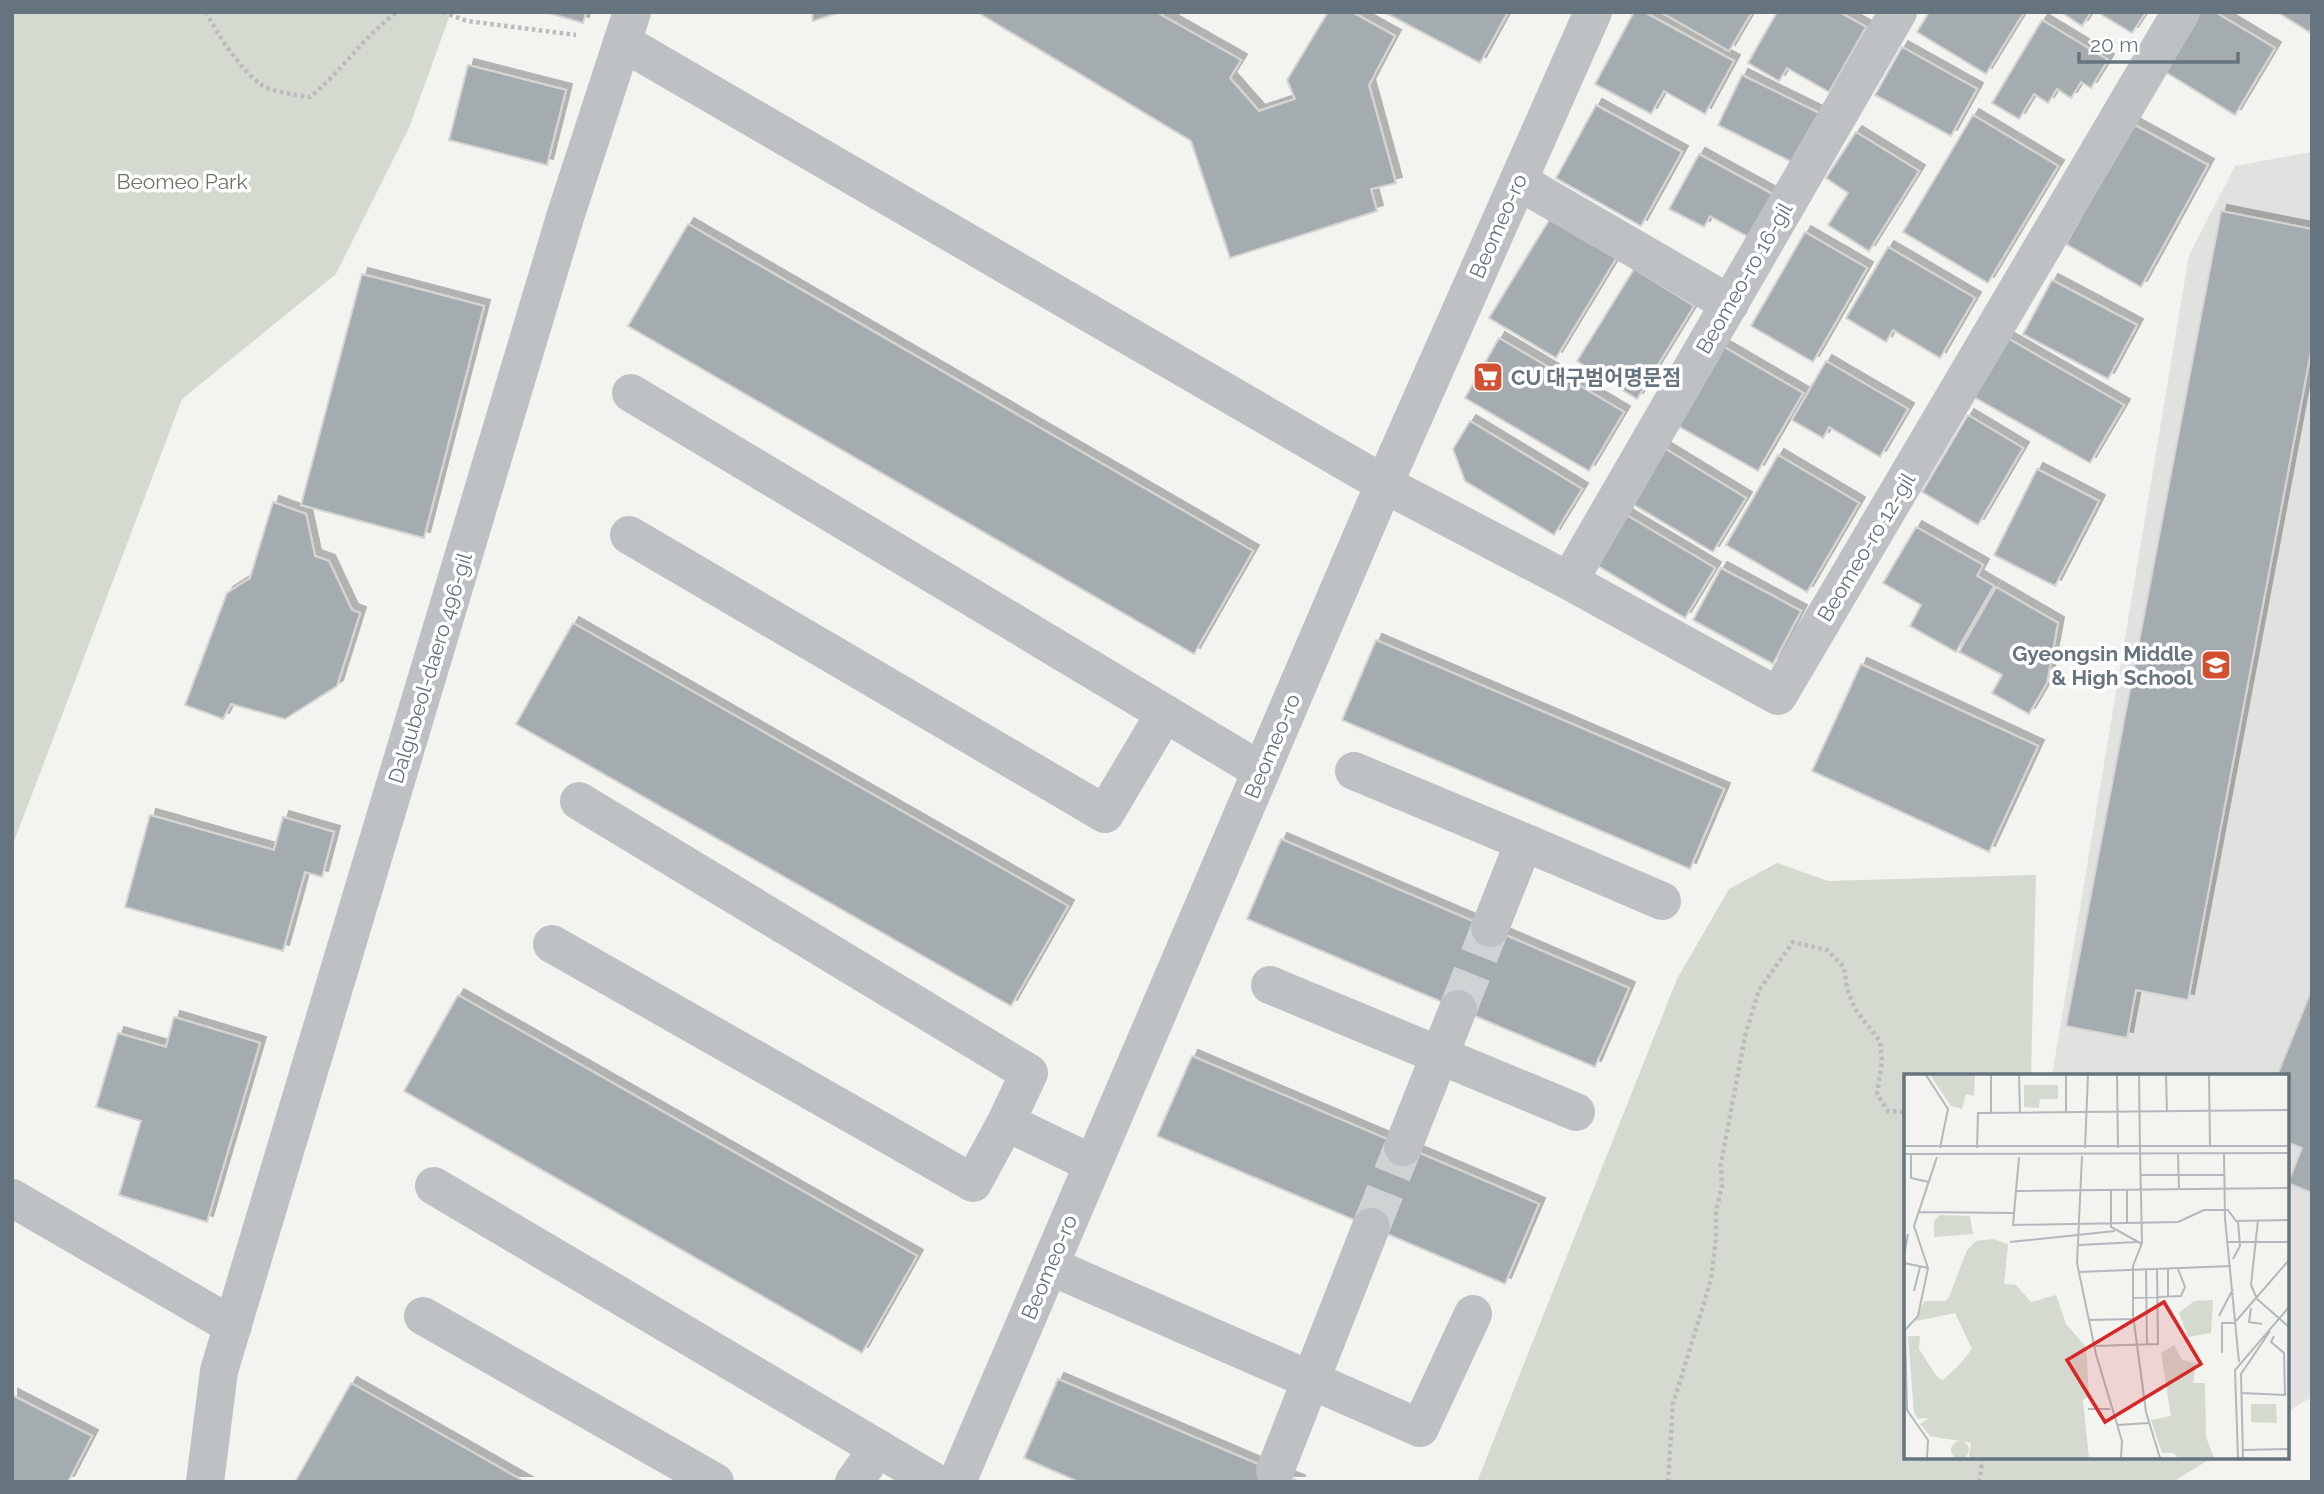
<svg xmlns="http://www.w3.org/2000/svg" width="2324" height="1494" font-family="Raleway,'Noto Sans KR',sans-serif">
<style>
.built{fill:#e1e2e0}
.green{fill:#d5dad1}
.building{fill:#a5acb0;stroke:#d5d4d3;stroke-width:2;filter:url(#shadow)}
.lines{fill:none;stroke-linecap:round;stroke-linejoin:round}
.minor-tunnel{stroke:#d0d3d4;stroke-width:38;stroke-dasharray:38 19;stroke-linecap:butt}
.path{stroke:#b9bbbd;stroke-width:4.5;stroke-dasharray:3.5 3.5;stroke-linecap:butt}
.minor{stroke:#bdc1c4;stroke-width:38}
.labels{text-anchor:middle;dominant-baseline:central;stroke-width:7;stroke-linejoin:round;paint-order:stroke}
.park-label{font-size:21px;fill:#687663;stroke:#fff}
.street-label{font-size:21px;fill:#65747e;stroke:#fff}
.poi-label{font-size:21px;font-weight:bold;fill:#65747e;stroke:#fff;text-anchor:start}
.inset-road{fill:none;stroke:#b2b8bb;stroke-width:2}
.view{fill:#d62828;fill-opacity:0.15;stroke:#d62828;stroke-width:3.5}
.inset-edge{fill:none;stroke:#65747e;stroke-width:3.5}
</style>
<defs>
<filter id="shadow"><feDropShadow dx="6" dy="-6" stdDeviation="0" flood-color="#0004"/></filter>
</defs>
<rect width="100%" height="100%" fill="#f3f3f0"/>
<path class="built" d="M 2312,152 L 2312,1397 L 2287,1412 L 2287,1076 L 2052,1076 L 2189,255 L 2235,166 Z"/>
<path class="green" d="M 12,12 L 451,12 L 409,128 L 336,274 L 182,399 L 12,847 Z
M 1777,863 L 1828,881 L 2036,875 L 2031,1076 L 1906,1076 L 1906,1457 L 2213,1457 L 2173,1482 L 1477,1482 L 1677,979 L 1729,889 Z"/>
<path class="building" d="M 545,12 L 586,12 L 583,23 Z
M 812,12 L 841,12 L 813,21 Z
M 977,12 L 1156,12 L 1241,60 L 1230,78 L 1259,111 L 1295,99 L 1287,80 L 1328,12 L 1352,12 L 1395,36 L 1369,85 L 1396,183 L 1371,189 L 1377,211 L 1230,258 L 1191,141 Z
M 1384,12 L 1508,12 L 1480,63 Z
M 1634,12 L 1644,12 L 1734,61 L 1705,114 L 1664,91 L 1651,114 L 1595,84 Z
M 1661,12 L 1752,12 L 1729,51 Z
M 1777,12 L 1839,12 L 1866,27 L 1829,92 L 1787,68 L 1779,81 L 1748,63 Z
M 1929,12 L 2024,12 L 1986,74 L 1917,32 Z
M 2061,12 L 2091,12 L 2082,26 Z
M 2097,12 L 2146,12 L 2132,33 Z
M 2192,12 L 2215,12 L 2275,48 L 2235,115 L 2159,68 Z
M 2277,12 L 2312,12 L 2312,28 L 2309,32 Z
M 2042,20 L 2108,60 L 2091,88 L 2081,82 L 2071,98 L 2057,89 L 2048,103 L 2034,94 L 2019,119 L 1992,103 Z
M 1902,47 L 1977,89 L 1951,136 L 1875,95 Z
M 468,65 L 566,90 L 547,165 L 449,140 Z
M 1742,75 L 1821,114 L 1796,164 L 1718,125 Z
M 1596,105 L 1682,152 L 1641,226 L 1556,178 Z
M 1973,115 L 2058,166 L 1988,283 L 1903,232 Z
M 2133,124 L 2208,165 L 2141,287 L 2066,244 Z
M 1856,132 L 1919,171 L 1869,251 L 1828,225 L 1848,193 L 1826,178 Z
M 1699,154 L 1776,196 L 1752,239 L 1710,216 L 1704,227 L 1669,209 Z
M 2221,211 L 2312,229 L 2312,346 L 2188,1000 L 2136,990 L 2127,1038 L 2066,1026 Z
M 1551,217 L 1617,257 L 1556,358 L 1489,318 Z
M 688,224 L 1253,551 L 1194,654 L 628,326 Z
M 1805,232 L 1867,268 L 1813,362 L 1751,326 Z
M 1888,247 L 1975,298 L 1940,358 L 1893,330 L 1886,342 L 1846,318 Z
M 1634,269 L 1694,306 L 1637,399 L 1577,361 Z
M 362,274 L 484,306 L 424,538 L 301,505 Z
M 2052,280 L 2137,325 L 2108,379 L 2023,334 Z
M 1499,338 L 1624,412 L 1589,471 L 1465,398 Z
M 2007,338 L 2124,405 L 2090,463 L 1974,397 Z
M 1724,347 L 1803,393 L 1758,471 L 1678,426 Z
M 1826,361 L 1908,409 L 1880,457 L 1829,427 L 1823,438 L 1792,420 Z
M 1968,415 L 2023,448 L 1978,525 L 1922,492 Z
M 1470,421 L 1582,489 L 1554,535 L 1465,481 L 1453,449 Z
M 1664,448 L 1746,498 L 1713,552 L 1631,503 Z
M 1778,455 L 1859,503 L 1807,592 L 1726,545 Z
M 2037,469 L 2099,501 L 2055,586 L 1994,555 Z
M 273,502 L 306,514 L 315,556 L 329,561 L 352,610 L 360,613 L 337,686 L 285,719 L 231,704 L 223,719 L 185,705 L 227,593 L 250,578 Z
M 1623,513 L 1715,568 L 1685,618 L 1593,563 Z
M 1916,527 L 1983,565 L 1977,576 L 1994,586 L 1956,652 L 1910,626 L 1921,605 L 1883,583 Z
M 1721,568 L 1801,611 L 1773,664 L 1693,620 Z
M 1996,587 L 2058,623 L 2047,683 L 2029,714 L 1992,693 L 2002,675 L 1959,652 Z
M 573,623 L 1068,906 L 1011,1006 L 516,724 Z
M 1376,640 L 1724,789 L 1690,869 L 1342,720 Z
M 1861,664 L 2038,746 L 1989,852 L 1812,771 Z
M 150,815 L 274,850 L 283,817 L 334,832 L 322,877 L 305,872 L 283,951 L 125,907 Z
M 1281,839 L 1629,988 L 1595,1067 L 1247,919 Z
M 2312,989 L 2312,1193 L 2288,1183 L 2302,1148 L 2287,1142 L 2287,1076 L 2277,1076 Z
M 458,995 L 917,1256 L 862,1353 L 404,1091 Z
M 174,1017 L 260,1043 L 207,1222 L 119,1195 L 141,1121 L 96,1107 L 118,1033 L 166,1047 Z
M 1192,1056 L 1539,1204 L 1505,1284 L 1157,1136 Z
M 1058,1379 L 1300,1482 L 1079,1482 L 1024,1458 Z
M 351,1383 L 525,1482 L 295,1482 Z
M 12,1395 L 92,1436 L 68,1482 L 12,1482 Z"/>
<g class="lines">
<path class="minor-tunnel" d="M 1458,1009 L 1490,928
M 1371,1227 L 1403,1147"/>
<path class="path" d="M 206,12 C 217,34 241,70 260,84 C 273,93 295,94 310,97 C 342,71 364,36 397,12
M 443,12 L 467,21 L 576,35
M 1668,1482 L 1673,1404 L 1711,1280 L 1716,1237 L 1716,1211 L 1722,1186 L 1721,1164 L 1745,1036 L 1759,990 L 1793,942 L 1827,950 L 1844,967 L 1847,988 L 1855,1009 L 1880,1041 L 1882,1062 L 1877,1094 L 1888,1111 L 1906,1112
M 1979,1482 L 1983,1457"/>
<path class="minor" d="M 622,42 L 1384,484 L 1569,581 L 1778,696 L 2181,12
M 1518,181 L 1730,304
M 631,393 L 1261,771
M 629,535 L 1105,814 L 1165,713
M 1569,581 L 1898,12
M 1354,771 L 1524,842 L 1490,928
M 579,801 L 1029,1073 L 1006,1122 L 1093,1164
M 1524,842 L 1662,901
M 552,944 L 973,1183 L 1006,1122
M 1270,985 L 1576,1112
M 1403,1147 L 1458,1009
M 434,1186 L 935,1482
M 12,1198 L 233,1326
M 1050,1266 L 1420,1428 L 1473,1314
M 423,1316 L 715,1482
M 1275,1471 L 1371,1227
M 205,1482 L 219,1371 L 566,214 L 632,12
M 854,1482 L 878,1448
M 957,1482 L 1384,484 L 1593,12"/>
</g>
<defs>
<g id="supermarket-square" transform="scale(1.575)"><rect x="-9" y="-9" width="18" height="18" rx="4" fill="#d15132" stroke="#fff"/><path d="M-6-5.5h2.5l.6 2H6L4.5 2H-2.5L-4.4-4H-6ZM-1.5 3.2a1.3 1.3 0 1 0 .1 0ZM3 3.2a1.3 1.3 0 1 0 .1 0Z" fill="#fff"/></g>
<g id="school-square" transform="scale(1.575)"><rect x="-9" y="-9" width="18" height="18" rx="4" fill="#d15132" stroke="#fff"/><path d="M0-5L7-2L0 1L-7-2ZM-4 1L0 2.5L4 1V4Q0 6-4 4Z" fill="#fff"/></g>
</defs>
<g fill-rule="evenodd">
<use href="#supermarket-square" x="1488" y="377"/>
<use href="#school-square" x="2216" y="665"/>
</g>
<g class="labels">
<g class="park-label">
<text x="182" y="181">Beomeo Park</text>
</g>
<g class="street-label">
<text transform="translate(1498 226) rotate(-66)">Beomeo-ro</text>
<text transform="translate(1744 278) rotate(-60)">Beomeo-ro 16-gil</text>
<text transform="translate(1866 547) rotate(-59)">Beomeo-ro 12-gil</text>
<text transform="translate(430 668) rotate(-73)">Dalgubeol-daero 496-gil</text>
<text transform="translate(1272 746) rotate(-67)">Beomeo-ro</text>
<text transform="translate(1049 1267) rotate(-67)">Beomeo-ro</text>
</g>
<g class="poi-label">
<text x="1511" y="377">CU 대구범어명문점</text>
<text x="2193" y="653" text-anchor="end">Gyeongsin Middle<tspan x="2193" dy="24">&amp; High School</tspan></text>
</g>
</g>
<g transform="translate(1904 1074)">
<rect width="385" height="385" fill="#f3f3f0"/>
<path d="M 26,1 L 71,1 L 70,22 L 62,20 L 58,35 L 47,32 ZM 120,11 L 154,11 L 154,25 L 136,25 L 135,34 L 120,33 ZM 36,141 L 66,142 L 69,160 L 30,163 L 30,147 ZM 89,165 L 104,170 L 100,210 L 112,211 L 127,228 L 152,221 L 162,250 L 182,273 L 185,322 L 179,326 L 185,384 L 65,384 L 67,369 L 26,362 L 16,350 L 25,344 L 14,345 L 10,339 L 4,262 L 16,262 L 15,275 L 34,304 L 39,306 L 54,292 L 68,275 L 51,239 L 12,247 L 20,227 L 41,227 L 45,223 L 63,176 L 72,167 ZM 309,226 L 307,259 L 284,263 L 275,239 L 290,227 ZM 270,271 L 278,286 L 292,289 L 289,309 L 301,309 L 302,363 L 310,384 L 274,384 L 270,379 L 258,379 L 247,346 L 267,342 L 257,279 ZM 372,330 L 373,349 L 347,348 L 347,330 ZM47 376a9 9 0 1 1 18 0a9 9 0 1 1-18 0Z" fill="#d5dad1"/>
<path class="inset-road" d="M 22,1 L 44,35 L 36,74M 87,1 L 87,39M 115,1 L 116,39M 213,1 L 214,74M 235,1 L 236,77M 262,1 L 263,38M 305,1 L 306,72M 162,39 L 162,1M 0,72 L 385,72M 73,74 L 74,39 L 385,36M 181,74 L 184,1M 236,77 L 238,169 L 229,192 L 229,241 L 242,338 L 256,384M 0,80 L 385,79M 7,80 L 7,104 L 25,108M 274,80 L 275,115M 320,80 L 321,145 L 335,288M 178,82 L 173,189 L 192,280 L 218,367 L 217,384M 115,83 L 109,151 L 274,148 L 300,136 L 324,136 L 332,147 L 385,146M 237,101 L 321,101M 207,115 L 207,153 L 238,170M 223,115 L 223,149M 112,117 L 385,114M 14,138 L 109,139M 354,146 L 347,211 L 353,225 L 385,253M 106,168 L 211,157M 324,168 L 385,168M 175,171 L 233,168M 0,181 L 4,160M 329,185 L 336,172 L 334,147M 0,189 L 24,194M 264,195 L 264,224M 242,196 L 243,271M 174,198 L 327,192M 10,217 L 16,193M 229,224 L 277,222 L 281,213 L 274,195M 347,234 L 345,248 L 358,250M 315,242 L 329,215M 184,246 L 230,245M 332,247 L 385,186M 190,272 L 254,270 L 253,195M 318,279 L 318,249 L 332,249M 337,319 L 381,321 L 380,279 L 367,268 L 370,262M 184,335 L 206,335M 213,351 L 245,349M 339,376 L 385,375M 23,384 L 24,366 L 3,336 L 1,256 L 14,242 L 24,194 L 10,152 L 33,83M 334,384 L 331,296 L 385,233M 339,384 L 337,300 L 366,257"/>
<path class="view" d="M 260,228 L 297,290 L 201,348 L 163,286 Z"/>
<rect width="385" height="385" class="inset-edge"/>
</g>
<rect width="2324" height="1494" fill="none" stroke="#65747e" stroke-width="28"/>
<path d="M2079 52v10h159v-10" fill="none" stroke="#65747e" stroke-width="3.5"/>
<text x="2090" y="52" font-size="21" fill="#65747e" stroke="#ffffff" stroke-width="5" paint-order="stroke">20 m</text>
</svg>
